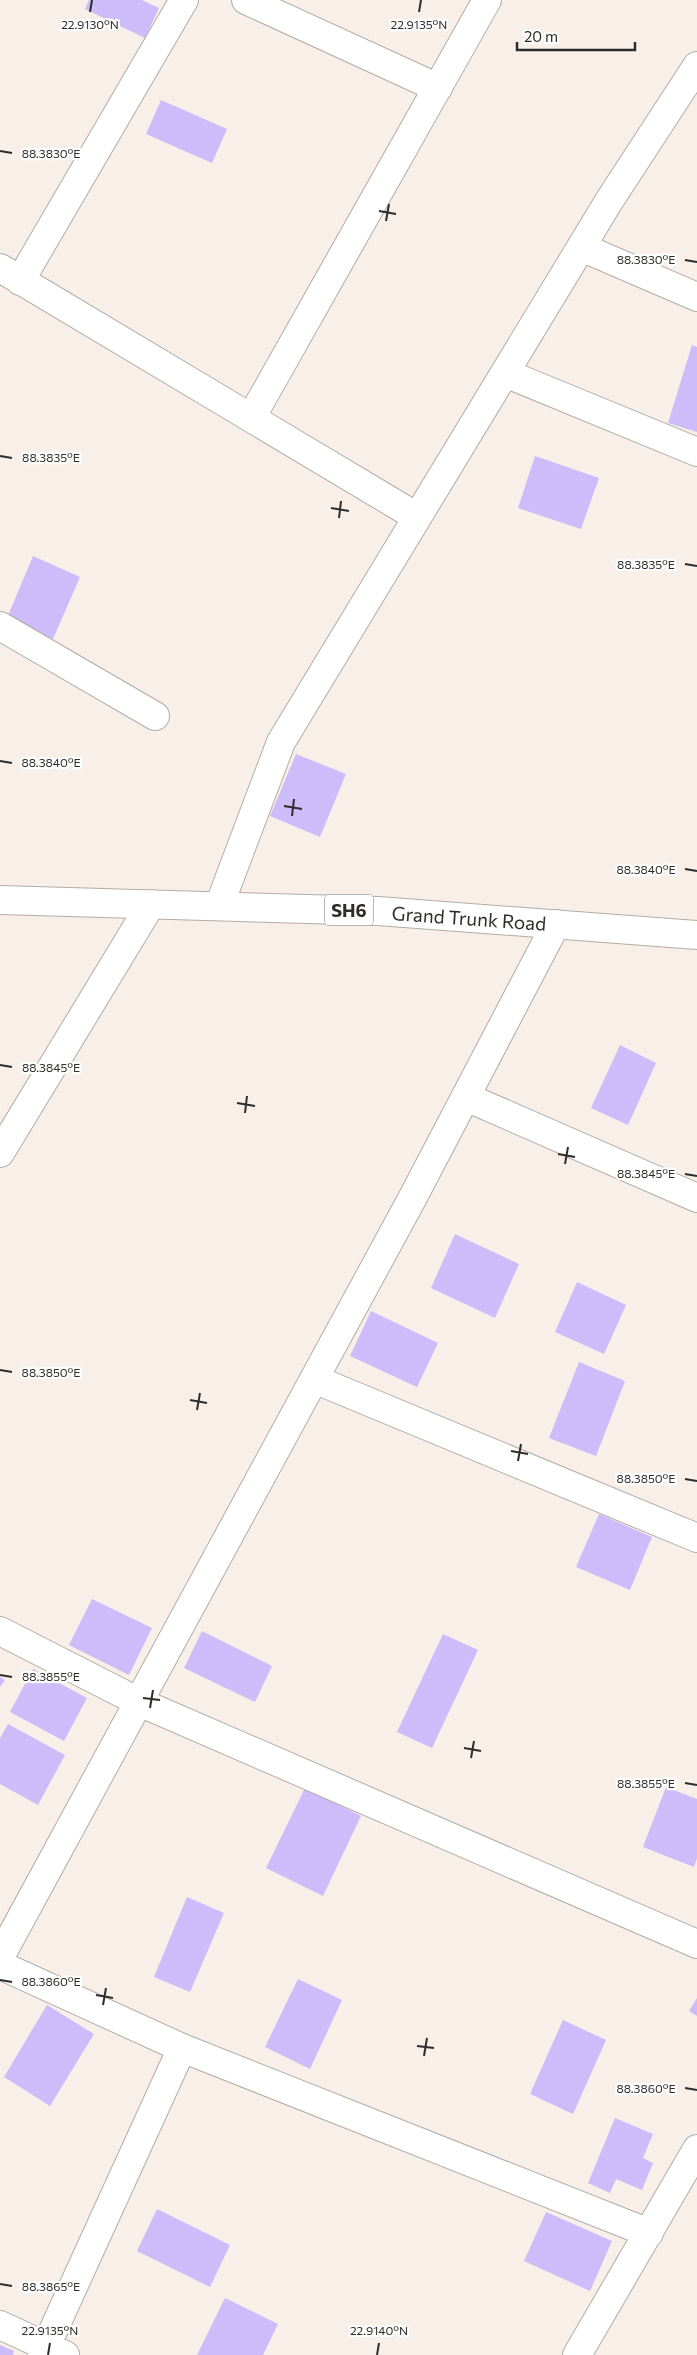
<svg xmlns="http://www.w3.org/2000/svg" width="697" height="2355" font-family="Commissioner,sans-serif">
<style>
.building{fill:#cdbbfa}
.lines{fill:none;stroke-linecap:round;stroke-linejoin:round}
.street-casing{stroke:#b3aca5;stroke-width:30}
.primary-casing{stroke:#b3aca5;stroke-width:30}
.street{stroke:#fff;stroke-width:28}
.primary{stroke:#fff;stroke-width:28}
.ticks{fill:none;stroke:#2f2c2a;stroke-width:2}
.labels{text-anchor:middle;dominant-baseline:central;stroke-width:4.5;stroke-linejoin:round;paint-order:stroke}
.shield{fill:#fefefe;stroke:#6d6b6a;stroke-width:1}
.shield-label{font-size:18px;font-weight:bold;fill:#2f2c2a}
.street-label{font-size:19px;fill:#2f2c2a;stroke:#fefefe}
.ticks-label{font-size:12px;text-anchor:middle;fill:#2f2c2a;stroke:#fefefe;stroke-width:4.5;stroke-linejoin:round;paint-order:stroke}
</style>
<rect width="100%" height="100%" fill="#f7efe8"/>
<path class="building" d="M 89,0 L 142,0 L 159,8 L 145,38 L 85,9 Z
M 161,100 L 227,129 L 212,163 L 146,134 Z
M 692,345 L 697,347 L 697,432 L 668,423 Z
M 535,456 L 599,478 L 581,529 L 518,508 Z
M 33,556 L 80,577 L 53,639 L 7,618 Z
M 296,754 L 346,774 L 320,837 L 270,816 Z
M 620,1045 L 656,1063 L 628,1125 L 591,1108 Z
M 455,1234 L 519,1264 L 495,1318 L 431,1288 Z
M 577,1282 L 626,1305 L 604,1354 L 555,1332 Z
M 371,1311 L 438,1343 L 417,1387 L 350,1356 Z
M 579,1362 L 625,1381 L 596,1456 L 549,1438 Z
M 599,1514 L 652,1537 L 630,1590 L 576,1567 Z
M 92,1599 L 152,1628 L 129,1675 L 69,1645 Z
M 202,1631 L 272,1666 L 255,1702 L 184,1668 Z
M 443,1634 L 478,1650 L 432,1748 L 397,1732 Z
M 33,1669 L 87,1698 L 64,1741 L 10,1712 Z
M 0,1677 L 5,1680 L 0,1687 Z
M 8,1724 L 65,1755 L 38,1805 L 0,1784 L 0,1738 Z
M 666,1787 L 697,1799 L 697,1858 L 694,1867 L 643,1847 Z
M 305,1788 L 361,1816 L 323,1896 L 266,1868 Z
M 187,1897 L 224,1913 L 190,1992 L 154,1977 Z
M 298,1979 L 342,2000 L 310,2069 L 265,2047 Z
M 697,1998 L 697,2016 L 689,2011 Z
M 47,2005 L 94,2034 L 50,2106 L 4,2077 Z
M 563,2020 L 606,2040 L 573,2114 L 530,2094 Z
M 615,2118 L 653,2134 L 643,2158 L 653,2163 L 642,2190 L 616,2179 L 610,2193 L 588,2183 Z
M 157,2209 L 230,2245 L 210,2287 L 137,2251 Z
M 546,2212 L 612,2241 L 590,2291 L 524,2261 Z
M 225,2298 L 278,2324 L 263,2355 L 197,2355 Z
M 0,2345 L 14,2351 L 13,2355 L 0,2355 Z"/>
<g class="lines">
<g class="street-casing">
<path id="street" d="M 246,0 L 438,88
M 581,247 L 697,297
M 0,268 L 417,517
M 20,281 L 184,0
M 505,373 L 697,452
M 251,418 L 487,0
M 0,626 L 155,716
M 219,906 L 281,742 L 609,201 L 697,66
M 466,1097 L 697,1198
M 0,1153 L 151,904
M 314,1379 L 697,1538
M 0,1631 L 139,1702 L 697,1944
M 0,1957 L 413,1197 L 556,924
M 0,1965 L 182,2048 L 649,2233
M 0,2325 L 65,2355
M 42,2355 L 182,2048
M 577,2355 L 697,2149"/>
</g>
<g class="primary-casing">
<path id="primary" d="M 0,900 L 378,911 L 697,935"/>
</g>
<use href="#street" class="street"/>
<use href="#primary" class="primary"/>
</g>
<path class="ticks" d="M 90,12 L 92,0M 419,12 L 421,0M 0,151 L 12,153M 379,211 L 396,214M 386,221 L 389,204M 685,260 L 697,262M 0,456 L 12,458M 331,508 L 349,511M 339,518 L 341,501M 685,564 L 697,566M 0,761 L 12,763M 284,806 L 302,809M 292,816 L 294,799M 685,869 L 697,871M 0,1065 L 12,1067M 237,1103 L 255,1106M 245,1113 L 247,1096M 558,1154 L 575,1157M 565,1164 L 568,1147M 685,1174 L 697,1176M 0,1370 L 12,1372M 190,1400 L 207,1403M 197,1410 L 200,1393M 511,1451 L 528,1454M 518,1461 L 521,1444M 685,1479 L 697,1481M 0,1675 L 12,1677M 143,1698 L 160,1700M 150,1708 L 153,1690M 464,1748 L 481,1751M 471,1758 L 474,1741M 685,1783 L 697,1785M 0,1980 L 12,1982M 96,1995 L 113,1998M 103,2005 L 106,1988M 417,2046 L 434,2048M 424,2056 L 427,2038M 685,2088 L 697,2090M 0,2284 L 12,2286M 48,2355 L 50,2343M 377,2355 L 379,2343"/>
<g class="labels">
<rect class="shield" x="325" y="894.5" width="48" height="31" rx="4"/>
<g class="shield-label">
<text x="349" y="910">SH6</text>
</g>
<g class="street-label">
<text transform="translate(469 918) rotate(4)">Grand Trunk Road</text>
</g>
</g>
<g class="ticks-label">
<text x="90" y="29">22.9130°N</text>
<text x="419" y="29">22.9135°N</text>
<text x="51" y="158">88.3830°E</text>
<text x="646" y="264">88.3830°E</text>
<text x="51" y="462">88.3835°E</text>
<text x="646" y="569">88.3835°E</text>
<text x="51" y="767">88.3840°E</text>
<text x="646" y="874">88.3840°E</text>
<text x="51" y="1072">88.3845°E</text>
<text x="646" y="1178">88.3845°E</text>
<text x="51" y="1377">88.3850°E</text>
<text x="646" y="1483">88.3850°E</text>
<text x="51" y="1681">88.3855°E</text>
<text x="646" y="1788">88.3855°E</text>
<text x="51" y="1986">88.3860°E</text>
<text x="646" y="2093">88.3860°E</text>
<text x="51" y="2291">88.3865°E</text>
<text x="50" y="2335">22.9135°N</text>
<text x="379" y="2335">22.9140°N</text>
</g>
<path d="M517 42v8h118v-8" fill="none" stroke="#2f2c2a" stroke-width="2.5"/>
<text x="524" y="42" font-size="15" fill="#2f2c2a" stroke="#fefefe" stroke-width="4" paint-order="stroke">20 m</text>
</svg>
